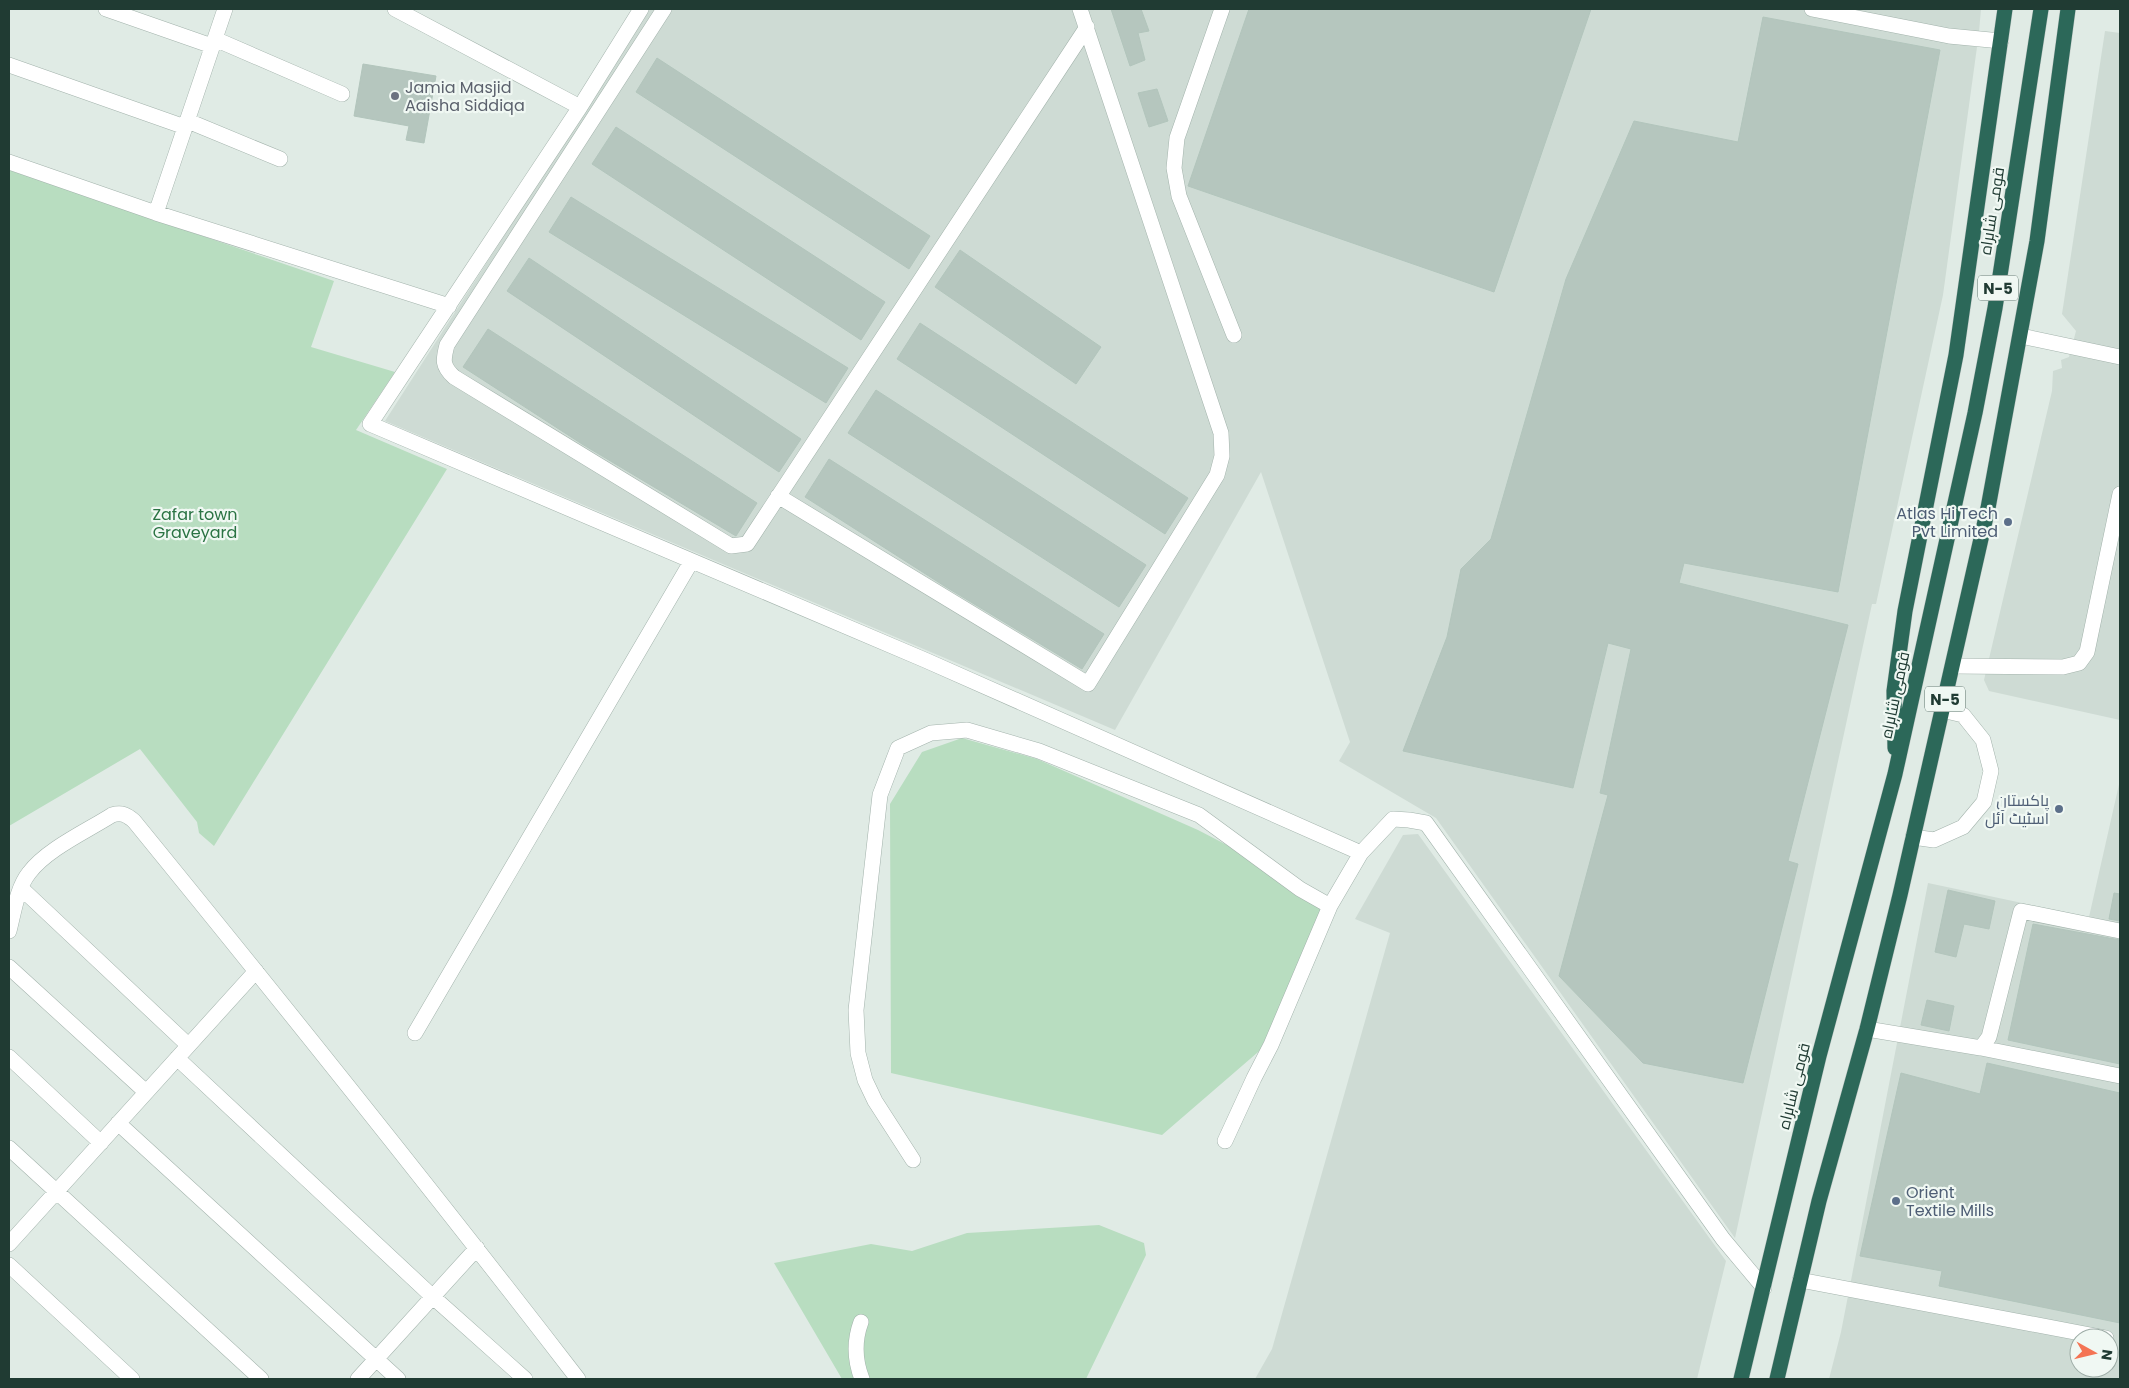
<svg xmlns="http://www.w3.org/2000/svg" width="2129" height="1388" font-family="Poppins,Cairo,sans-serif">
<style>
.built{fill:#cedbd4;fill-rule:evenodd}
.green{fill:#b8ddc0}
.building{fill:#b5c6be;stroke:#b2c5bc}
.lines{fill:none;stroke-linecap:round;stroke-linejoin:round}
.minor-casing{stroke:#a3b3ac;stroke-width:16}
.highway-casing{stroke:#c1c8c6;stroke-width:16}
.minor{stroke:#fff;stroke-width:15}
.highway{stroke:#2c6859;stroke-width:15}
.worship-dot{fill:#6b7280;stroke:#f0f8f3;stroke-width:2}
.service-dot{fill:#5c6f8a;stroke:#f0f8f3;stroke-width:2}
.labels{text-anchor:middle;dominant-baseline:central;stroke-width:4.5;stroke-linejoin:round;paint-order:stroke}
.shield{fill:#f0f8f3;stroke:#5e746d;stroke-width:1}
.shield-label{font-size:15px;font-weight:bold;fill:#203b33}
.worship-label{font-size:16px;fill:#5b616d;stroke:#f0f8f3;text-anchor:start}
.street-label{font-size:16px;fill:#203b33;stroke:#f0f8f3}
.service-label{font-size:16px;fill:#4e5e75;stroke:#f0f8f3;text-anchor:end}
.park-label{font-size:16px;fill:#2a7343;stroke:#f0f8f3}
</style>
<rect width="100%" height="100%" fill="#e0ebe5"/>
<path class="built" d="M 650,9 L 1981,9 L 1979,32 L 1972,31 L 1971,46 L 1977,47 L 1943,295 L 1876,604 L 1872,604 L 1735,1238 L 1436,818 L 1339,761 L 1350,742 L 1261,472 L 1115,730 L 385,421 Z
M 2105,31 L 2120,33 L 2120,720 L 1989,691 L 1984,680 L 2052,391 L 2053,371 L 2062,368 L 2061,360 L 2069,357 L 2076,331 L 2062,314 Z
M 2120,780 L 2120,1379 L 1829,1379 L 1841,1332 L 1928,883 L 2089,917 ZM 2079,1338 L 2109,1338 L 2109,1368 L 2079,1368 Z
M 1418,834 L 1726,1261 L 1697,1379 L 1255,1379 L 1272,1349 L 1390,933 L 1355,919 L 1403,835 Z"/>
<path class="green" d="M 9,170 L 334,281 L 311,347 L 395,372 L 356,430 L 447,469 L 214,846 L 199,833 L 197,822 L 140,749 L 9,826 Z
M 962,738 L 1037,759 L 1198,830 L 1331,899 L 1272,1040 L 1162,1135 L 891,1073 L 890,804 L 922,752 Z
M 1099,1225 L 1144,1243 L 1146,1255 L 1086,1379 L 842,1379 L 774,1263 L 871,1244 L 912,1251 L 967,1233 Z"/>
<path class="building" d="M 1111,9 L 1141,9 L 1149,31 L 1138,33 L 1145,60 L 1130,66 Z
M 1249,9 L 1591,9 L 1494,292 L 1188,186 Z
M 1763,17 L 1940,50 L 1838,592 L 1684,563 L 1679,583 L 1848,625 L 1788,861 L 1798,864 L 1743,1083 L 1643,1063 L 1559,976 L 1608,795 L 1600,793 L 1631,649 L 1608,643 L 1573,788 L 1403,751 L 1447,637 L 1461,569 L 1491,539 L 1566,279 L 1634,121 L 1738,142 Z
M 657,58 L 930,236 L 909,269 L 636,92 Z
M 363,64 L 436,76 L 424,143 L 406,140 L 409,126 L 354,116 Z
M 1157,89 L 1168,121 L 1149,127 L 1138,93 Z
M 616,127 L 885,302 L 861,340 L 592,164 Z
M 571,197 L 848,368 L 826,403 L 549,232 Z
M 960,250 L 1101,347 L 1076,384 L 935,287 Z
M 529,258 L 801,439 L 779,472 L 507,291 Z
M 920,323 L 1188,498 L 1165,534 L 897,359 Z
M 488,329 L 757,503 L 736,536 L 582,444 L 463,367 Z
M 876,390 L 1146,565 L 1119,607 L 848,433 Z
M 829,459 L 1104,634 L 1082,669 L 946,587 L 805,497 Z
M 1948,890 L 1995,901 L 1989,929 L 1964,924 L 1956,957 L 1935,952 Z
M 2114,893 L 2120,894 L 2120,921 L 2109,919 Z
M 2033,924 L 2120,940 L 2120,1064 L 2008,1040 Z
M 1927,1000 L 1954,1006 L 1949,1031 L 1921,1025 Z
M 1987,1063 L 2120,1093 L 2120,1323 L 1939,1286 L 1942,1271 L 1860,1256 L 1901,1073 L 1980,1094 Z"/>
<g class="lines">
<g class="minor-casing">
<path id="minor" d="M 106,9 L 212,46
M 395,9 L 580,107
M 641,9 L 580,107 L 370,424 L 925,660 L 1361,853
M 664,9 L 447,345 C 443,360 442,366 454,377 L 731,546 L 747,544 L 1087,27
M 1222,9 L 1177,138 L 1174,168 L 1179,196 L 1234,335
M 1812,9 L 1949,36 L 2001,41
M 215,39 L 342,94
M 9,65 L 185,127
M 188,121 L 280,159
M 9,162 L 156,213 L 225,9
M 156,213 L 449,306
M 2021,336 L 2120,357
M 778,496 L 1088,684 L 1217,475 L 1222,456 L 1221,433 L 1080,9
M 1953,666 L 2063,667 L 2079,663 L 2087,652 L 2120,494
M 1913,837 L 1934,840 L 1963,827 L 1984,802 L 1991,771 L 1983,740 L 1963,715 L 1942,710
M 21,888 L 188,1045
M 9,931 C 14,912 17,888 29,873 C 47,849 87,831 112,815 C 122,812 127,815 134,821 C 284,1005 433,1191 578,1379
M 9,967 L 146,1092
M 1867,1029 L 1981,1048 L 1989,1037 L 2021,911 L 2120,931
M 415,1033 L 691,562
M 1981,1048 L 2120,1076
M 9,1057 L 101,1143
M 177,1058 L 433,1297 L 525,1379
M 118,1123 L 398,1379
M 1225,1141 L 1254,1078 L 1271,1045 L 1330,906 L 1361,853 L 1393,819 L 1409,820 L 1426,823 L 1723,1239 L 1764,1288
M 9,1148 L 261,1379
M 913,1160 L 875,1101 L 865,1080 L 858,1053 L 856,1010 L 880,795 L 898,748 L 931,733 L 967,730 L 1039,751 L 1199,815 L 1300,889 L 1330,906
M 9,1244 L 256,971
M 9,1265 L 132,1379
M 1800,1280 L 2106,1338
M 861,1322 C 854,1341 855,1361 862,1379
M 358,1379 L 477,1248"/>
</g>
<g class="highway-casing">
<path id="highway" d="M 1895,748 L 1894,691 L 1905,611 L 1956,355 L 2005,9
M 1741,1379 L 1819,1056 L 1895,774 L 1975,413 L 1995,308 L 2041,9
M 1777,1379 L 1819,1201 L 1867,1029 L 1900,895 L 1988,508 L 2037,241 L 2068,9"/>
</g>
<use href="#minor" class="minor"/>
<use href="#highway" class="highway"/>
</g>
<circle class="worship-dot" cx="395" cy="96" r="5"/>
<g class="service-dot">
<circle cx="2008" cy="522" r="5"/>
<circle cx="2059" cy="809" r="5"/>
<circle cx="1896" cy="1201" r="5"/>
</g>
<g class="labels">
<g class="shield">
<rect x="1978" y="275.5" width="40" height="25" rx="4"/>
<rect x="1925" y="686.5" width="40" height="25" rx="4"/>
</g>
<g class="shield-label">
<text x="1998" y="288">N-5</text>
<text x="1945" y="699">N-5</text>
</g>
<g class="worship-label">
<text x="405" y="87">Jamia Masjid<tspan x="405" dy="18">Aaisha Siddiqa</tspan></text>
</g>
<g class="street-label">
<text transform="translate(1992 211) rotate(-81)">قومی شاہراہ</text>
<text transform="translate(1895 695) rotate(-78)">قومی شاہراہ</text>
<text transform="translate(1794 1086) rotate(-76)">قومی شاہراہ</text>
</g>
<g class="service-label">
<text x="1998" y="513">Atlas Hi Tech<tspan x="1998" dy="18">Pvt Limited</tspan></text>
<text x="2049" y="800">پاکستان<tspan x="2049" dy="18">اسٹیٹ آئل</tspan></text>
<text x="1906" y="1192" text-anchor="start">Orient<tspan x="1906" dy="18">Textile Mills</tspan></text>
</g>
<g class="park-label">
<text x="195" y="514">Zafar town<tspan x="195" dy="18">Graveyard</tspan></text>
</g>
</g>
<rect width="2129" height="1388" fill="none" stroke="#203b33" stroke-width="20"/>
<g transform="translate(2094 1353) rotate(98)"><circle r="24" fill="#f0f8f3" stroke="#9daca6"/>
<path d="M0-4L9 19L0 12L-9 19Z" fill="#f47454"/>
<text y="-8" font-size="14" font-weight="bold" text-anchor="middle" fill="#203b33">N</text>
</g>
</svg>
